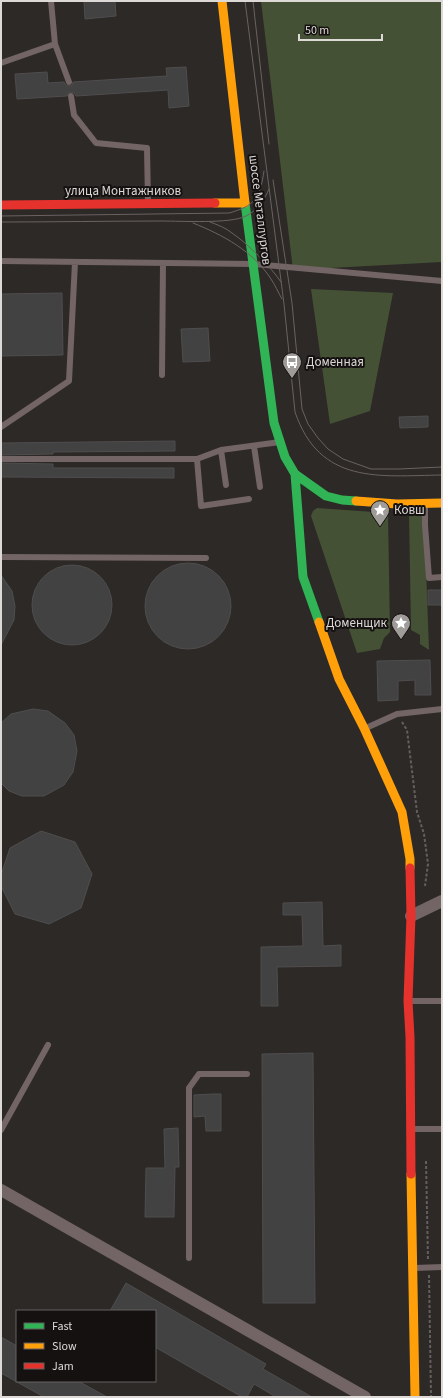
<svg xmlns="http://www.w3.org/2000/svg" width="443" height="1398" font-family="'Source Sans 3',sans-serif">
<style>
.green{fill:#455135}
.building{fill:#434242;stroke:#4f4d4d}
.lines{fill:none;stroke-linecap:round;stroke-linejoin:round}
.path{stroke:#675e5e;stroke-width:2;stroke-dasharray:3 2;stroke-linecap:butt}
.lane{stroke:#736465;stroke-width:6}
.street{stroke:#736465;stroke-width:12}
.fast{stroke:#30b455;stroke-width:9}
.slow{stroke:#ff9f0a;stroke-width:9}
.jam{stroke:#e5322d;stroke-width:9}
.tram{stroke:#6b6262;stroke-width:1}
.labels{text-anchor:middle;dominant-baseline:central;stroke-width:4;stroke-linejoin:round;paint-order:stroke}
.street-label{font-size:13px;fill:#ddd9d7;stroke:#141110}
.poi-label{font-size:13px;fill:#ddd9d7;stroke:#141110;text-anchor:start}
</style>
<rect width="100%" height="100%" fill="#2c2927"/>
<path class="green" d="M 261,1 L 442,1 L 442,262 L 293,270 Z
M 311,289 L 393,293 L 370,411 L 330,424 Z
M 317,508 L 388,513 L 390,632 L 384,638 L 380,649 L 357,653 L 311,516 L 313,511 Z
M 409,513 L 424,513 L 429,650 L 420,644 L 420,635 L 411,630 Z"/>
<path class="building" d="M 84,1 L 115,1 L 116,16 L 85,19 Z
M 186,67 L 189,106 L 169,108 L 168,90 L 76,96 L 74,93 L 71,92 L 68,93 L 67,96 L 17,99 L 15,74 L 47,72 L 48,83 L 64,82 L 66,85 L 69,86 L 72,85 L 73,82 L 167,76 L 166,68 Z
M 62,293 L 63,355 L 1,356 L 1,294 Z
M 208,328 L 210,361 L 183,362 L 181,329 Z
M 428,416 L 428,427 L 400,428 L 399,417 Z
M 175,441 L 175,451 L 53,452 L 53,454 L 1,455 L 1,443 Z
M 1,463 L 53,464 L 53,468 L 174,468 L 174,478 L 1,477 Z
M145 606a43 43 0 1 1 86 0a43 43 0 1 1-86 0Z
M32 605a40 40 0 1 1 80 0a40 40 0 1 1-80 0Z
M 1,575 L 12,591 L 15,606 L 14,620 L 1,645 Z
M 428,590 L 442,590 L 442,605 L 428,605 Z
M 430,660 L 431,695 L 415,695 L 415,680 L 398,681 L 398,700 L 378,701 L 377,661 Z
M 33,709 L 48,711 L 65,723 L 74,735 L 77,751 L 73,772 L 64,785 L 44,796 L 22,796 L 9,791 L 1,783 L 1,723 L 11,714 Z
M 41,831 L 75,842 L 92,874 L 81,908 L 49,924 L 15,914 L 1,886 L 1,875 L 10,848 Z
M 322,902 L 323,946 L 341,945 L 341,966 L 277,967 L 278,1006 L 261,1006 L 261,947 L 303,946 L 302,915 L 283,915 L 283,903 Z
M 313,1053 L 315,1303 L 263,1303 L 262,1054 Z
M 213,1094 L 221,1094 L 221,1131 L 206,1131 L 205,1116 L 194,1117 L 194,1095 Z
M 178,1128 L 179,1167 L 175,1167 L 174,1217 L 145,1217 L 146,1168 L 165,1168 L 164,1129 Z
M 126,1283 L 266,1364 L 263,1369 L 312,1397 L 276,1397 L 254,1384 L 247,1397 L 242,1397 L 155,1347 L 155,1311 L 110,1311 Z
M 1,1337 L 17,1346 L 17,1381 L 78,1381 L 107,1397 L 44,1397 L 17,1382 L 1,1373 Z"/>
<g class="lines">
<path class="path" d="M 402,722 L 407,730 L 417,812 L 424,834 L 428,864 L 425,886
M 426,1161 L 428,1260
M 429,1275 L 431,1397"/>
<path class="lane" d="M 51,1 L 55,44 L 69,82
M 1,63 L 55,44
M 71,96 L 74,115 L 96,143 L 147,148 L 148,202
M 1,261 L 253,264 L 442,281
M 162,375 L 163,263
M 1,427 L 69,381 L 75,262
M 254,446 L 260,487
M 221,450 L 226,485
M 3,459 L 197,459
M 249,499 L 201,506 L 197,459 L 221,450 L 280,442
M 425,505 L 425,525 L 429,578 L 442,577
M 1,557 L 206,558
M 366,728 L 397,714 L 442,709
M 410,1001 L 442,1001
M 413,1129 L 442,1129
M 1,1130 L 48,1045
M 189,1258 L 189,1088 L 199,1074 L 247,1074
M 414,1268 L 442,1267"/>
<path class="street" d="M 411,916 L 442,901
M 1,1190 L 365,1397"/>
<path class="fast" d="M 245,203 L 274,423 L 285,457 L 295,474 L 326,496 L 342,500 L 356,501
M 295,474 L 303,577 L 319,622"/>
<path class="slow" d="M 215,203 L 245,203 L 222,1
M 356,501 L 397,504 L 442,503
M 319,622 L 339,679 L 364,728 L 402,812 L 410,859 L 410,868
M 411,1174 L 415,1397"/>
<path class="jam" d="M 1,205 L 215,203
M 410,868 L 411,916 L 408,1001 L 410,1037 L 411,1174"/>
<path class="tram" d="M 245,1 L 284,304 L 295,412 C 320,485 379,476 442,475
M 253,1 L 269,144
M 273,180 L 292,303 L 302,409 L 308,424 L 318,438 L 328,449 L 343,459 L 371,469 L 399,469 L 442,467
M 1,216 L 229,213 C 255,206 260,198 264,171
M 1,222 C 55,222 108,221 162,221 C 181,221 231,224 246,216 C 257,211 265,199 269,189
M 210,222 C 218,225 226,228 232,233 C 247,243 271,267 281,282
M 193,223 C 223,235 253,251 271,279 C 275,285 278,292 282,299"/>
</g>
<defs>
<g id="bus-pin" transform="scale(1)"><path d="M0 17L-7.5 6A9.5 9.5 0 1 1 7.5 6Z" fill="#9f9b99" stroke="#141110"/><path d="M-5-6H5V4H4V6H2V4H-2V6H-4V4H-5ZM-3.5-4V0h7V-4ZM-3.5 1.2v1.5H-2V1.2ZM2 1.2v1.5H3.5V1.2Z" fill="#fff"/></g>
<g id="sight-pin" transform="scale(1)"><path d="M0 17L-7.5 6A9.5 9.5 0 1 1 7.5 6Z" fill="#9f9b99" stroke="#141110"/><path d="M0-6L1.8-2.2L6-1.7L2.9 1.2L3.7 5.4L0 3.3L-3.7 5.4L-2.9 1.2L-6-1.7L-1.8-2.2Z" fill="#fff"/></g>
</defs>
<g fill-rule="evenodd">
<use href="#bus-pin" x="292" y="362"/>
<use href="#sight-pin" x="380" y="510"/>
<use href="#sight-pin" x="401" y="623"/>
</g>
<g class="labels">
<g class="street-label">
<text x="123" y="191">улица Монтажников</text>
<text transform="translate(260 210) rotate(83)">шоссе Металлургов</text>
</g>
<g class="poi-label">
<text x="306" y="362">Доменная</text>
<text x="394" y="510">Ковш</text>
<text x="387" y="623" text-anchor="end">Доменщик</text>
</g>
</g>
<rect width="443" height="1398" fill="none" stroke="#ddd9d7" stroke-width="4"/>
<rect x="16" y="1310" width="140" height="72" fill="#141110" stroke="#646160"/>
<rect x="24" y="1323" width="20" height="6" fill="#30b455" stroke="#646160"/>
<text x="52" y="1330" font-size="12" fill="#ddd9d7">Fast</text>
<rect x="24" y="1343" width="20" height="6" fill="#ff9f0a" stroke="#646160"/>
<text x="52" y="1350" font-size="12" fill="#ddd9d7">Slow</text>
<rect x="24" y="1363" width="20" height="6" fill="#e5322d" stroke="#646160"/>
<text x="52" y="1370" font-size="12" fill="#ddd9d7">Jam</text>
<path d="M299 34v6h83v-6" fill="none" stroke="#ddd9d7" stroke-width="2"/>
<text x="305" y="34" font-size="12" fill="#ddd9d7" stroke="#141110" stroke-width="3" paint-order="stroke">50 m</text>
</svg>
